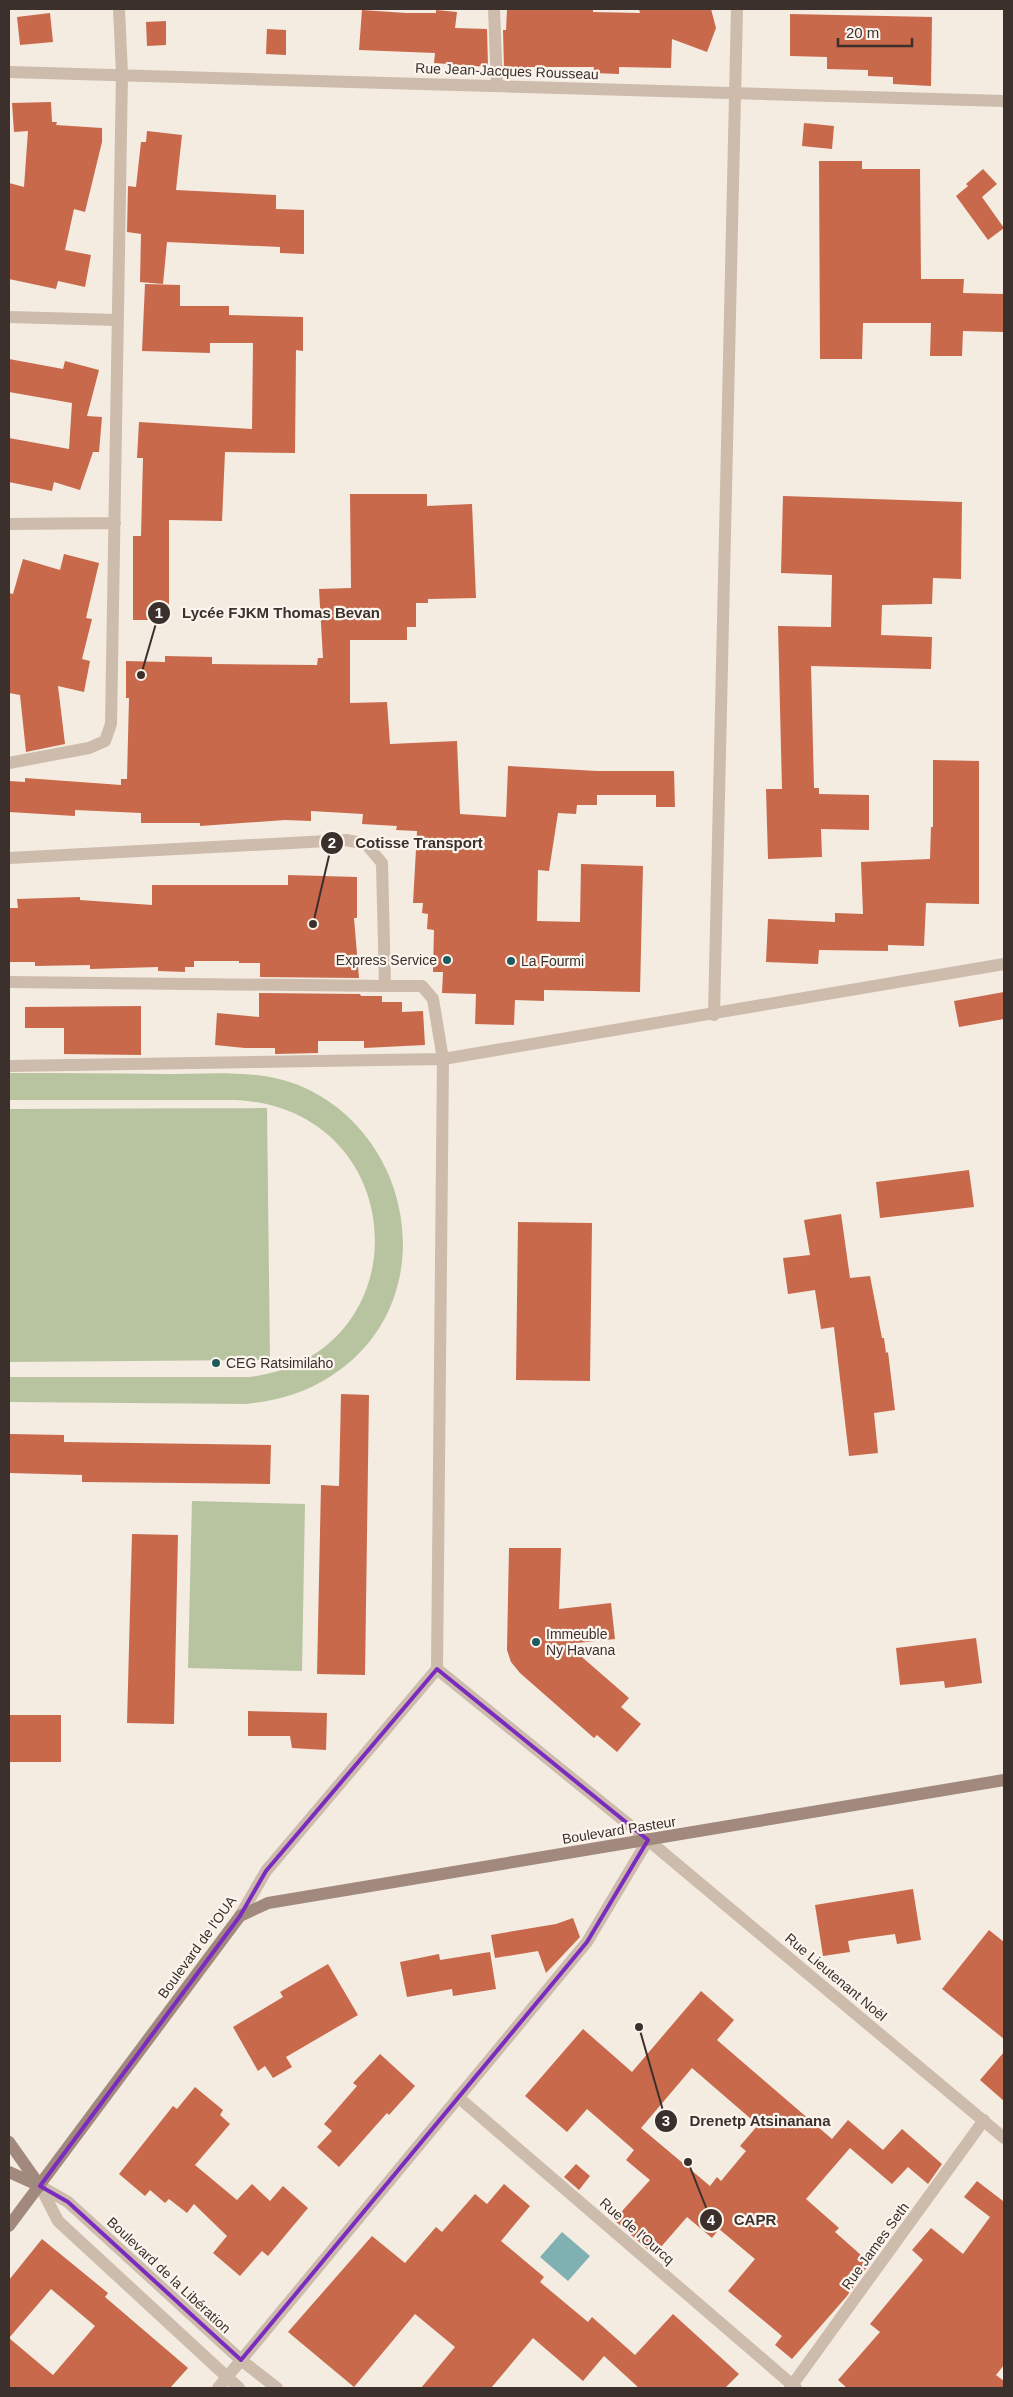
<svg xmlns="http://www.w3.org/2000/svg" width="1013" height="2397" font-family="Helvetica,sans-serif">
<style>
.green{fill:#b8c4a0}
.water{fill:#7fb0b2}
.building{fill:#c8694b;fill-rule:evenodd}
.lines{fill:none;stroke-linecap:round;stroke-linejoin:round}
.service{stroke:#cdbbac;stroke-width:12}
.minor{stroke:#cdbbac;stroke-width:12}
.tertiary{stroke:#cdbbac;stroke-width:12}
.secondary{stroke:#a18a7d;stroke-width:12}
.marked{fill:none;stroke:#7b2cbf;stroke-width:4;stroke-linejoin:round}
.poi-dot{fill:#1f5a5e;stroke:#fbf5ee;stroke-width:2}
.labels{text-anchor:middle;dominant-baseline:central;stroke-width:4.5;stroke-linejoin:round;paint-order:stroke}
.street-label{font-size:14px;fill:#3b302b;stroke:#fbf5ee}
.poi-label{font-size:14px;fill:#3b302b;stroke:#fbf5ee;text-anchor:start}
.leader{fill:none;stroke:#3b302b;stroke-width:2}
.callout-dot{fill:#3b302b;stroke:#fbf5ee;stroke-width:2}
.mark-label{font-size:15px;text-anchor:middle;font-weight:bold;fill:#fff}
.callout-label{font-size:15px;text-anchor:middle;font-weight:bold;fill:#3b302b;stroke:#fbf5ee;stroke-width:4.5;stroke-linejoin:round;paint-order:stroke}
</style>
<rect width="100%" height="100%" fill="#f4ebe1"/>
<path class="green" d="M 9,1073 C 60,1073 112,1073 163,1074 C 210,1074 261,1068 305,1088 C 419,1141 441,1306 331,1376 C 305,1393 277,1401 246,1404 L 9,1402 L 9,1377 L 250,1377 C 425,1354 413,1107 234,1100 L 9,1100 Z
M 267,1108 L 270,1360 L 9,1362 L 9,1109 Z
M 192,1501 L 305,1504 L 302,1671 L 188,1668 Z"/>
<path class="water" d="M 562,2232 L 590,2256 L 568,2281 L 540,2257 Z"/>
<path class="building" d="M 507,9 L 593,10 L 593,12 L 640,13 L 639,9 L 711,9 L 716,28 L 707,52 L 672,39 L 671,68 L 619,67 L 619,74 L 593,73 L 594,67 L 527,67 L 527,71 L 508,70 L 508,68 L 504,68 L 503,30 L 506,30 Z
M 362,10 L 406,13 L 436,13 L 436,10 L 457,12 L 455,28 L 487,29 L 488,67 L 434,63 L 435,53 L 359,50 Z
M 50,13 L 53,42 L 20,45 L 17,17 Z
M 790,14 L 932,17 L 931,86 L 893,84 L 893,77 L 868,76 L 868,70 L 827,69 L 827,57 L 790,56 Z
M 166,21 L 166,45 L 147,46 L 146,22 Z
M 267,29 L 286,30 L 286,55 L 266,54 Z
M 51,102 L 52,122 L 57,122 L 56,125 L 102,128 L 102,142 L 85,212 L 74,209 L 65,250 L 91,255 L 85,287 L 58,281 L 56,289 L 9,279 L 9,183 L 24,187 L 28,131 L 14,132 L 12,103 Z
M 804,123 L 834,126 L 832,149 L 802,146 Z
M 147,131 L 182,135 L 176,190 L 276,195 L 276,209 L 304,210 L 304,254 L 280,253 L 280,247 L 167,242 L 163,284 L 140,282 L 141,234 L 127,232 L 128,186 L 136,187 L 141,142 L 146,142 Z
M 819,161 L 862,161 L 862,169 L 920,169 L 921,279 L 964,279 L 963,293 L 1004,294 L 1004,332 L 963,331 L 962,356 L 930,356 L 931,323 L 863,323 L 862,359 L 820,359 Z
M 983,169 L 997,184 L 982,197 L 1004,228 L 988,240 L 956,196 L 968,186 L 966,184 Z
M 145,284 L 180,285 L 180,306 L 229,306 L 229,315 L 303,317 L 303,351 L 296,350 L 295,453 L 225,452 L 222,521 L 169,520 L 169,620 L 133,620 L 133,536 L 141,536 L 143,458 L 137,458 L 139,422 L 252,429 L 253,343 L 210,343 L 210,353 L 142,351 Z
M 9,359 L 63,369 L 65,361 L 99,370 L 87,416 L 102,417 L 99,452 L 93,452 L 80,490 L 54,482 L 52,491 L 9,482 L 9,438 L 69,449 L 72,403 L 9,392 Z
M 350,494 L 427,494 L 427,506 L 472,504 L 476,598 L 428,599 L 428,603 L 416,603 L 416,627 L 407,627 L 407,640 L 350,640 L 350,703 L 387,702 L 390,744 L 457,741 L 460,814 L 506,817 L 508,766 L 597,771 L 674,771 L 675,807 L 656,807 L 656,795 L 597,795 L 597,805 L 577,805 L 576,814 L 558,813 L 549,871 L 538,870 L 537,921 L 580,922 L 581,864 L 643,866 L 640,992 L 544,990 L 544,1001 L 515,1000 L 514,1025 L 475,1024 L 476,994 L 442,993 L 443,972 L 433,972 L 434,930 L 427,929 L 428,914 L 422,913 L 423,903 L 413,903 L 417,831 L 396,830 L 397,826 L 362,824 L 363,814 L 311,811 L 311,821 L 285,820 L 200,826 L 200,823 L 141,823 L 141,813 L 75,810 L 75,816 L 9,812 L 9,781 L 25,782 L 25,778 L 121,785 L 121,779 L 127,779 L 129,698 L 126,698 L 126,661 L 165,662 L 165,656 L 212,657 L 212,664 L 317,665 L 318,658 L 323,658 L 319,589 L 351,588 Z
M 783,496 L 962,502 L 961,579 L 933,578 L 932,604 L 882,605 L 881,635 L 932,637 L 931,669 L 811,666 L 814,788 L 819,788 L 819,794 L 869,795 L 869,830 L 821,829 L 822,857 L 768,859 L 766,789 L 782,789 L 778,626 L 831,627 L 832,575 L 781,573 Z
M 64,554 L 99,563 L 86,618 L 92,619 L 82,659 L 90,661 L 84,692 L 58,686 L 65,744 L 26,752 L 20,695 L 9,693 L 9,593 L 13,594 L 23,559 L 60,570 Z
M 933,760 L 979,761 L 979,904 L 926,903 L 924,946 L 888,945 L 888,951 L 819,950 L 818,964 L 766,962 L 768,919 L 835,922 L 835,913 L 863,914 L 861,862 L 930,859 L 931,827 L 933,827 Z
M 288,875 L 357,877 L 357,918 L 354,918 L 359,978 L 260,977 L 260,963 L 239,963 L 239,961 L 194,961 L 194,967 L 185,967 L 185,972 L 158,971 L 158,967 L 90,969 L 90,965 L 35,966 L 35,962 L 9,962 L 9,908 L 18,908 L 17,899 L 80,897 L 80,900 L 152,905 L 152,885 L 288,885 Z
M 1004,992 L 1004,1019 L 959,1027 L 954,1001 Z
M 259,993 L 360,994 L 361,996 L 382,996 L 382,1002 L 402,1002 L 402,1012 L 423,1011 L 425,1045 L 364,1048 L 364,1041 L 318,1041 L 318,1053 L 275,1054 L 275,1048 L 245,1048 L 215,1045 L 217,1013 L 259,1017 Z
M 141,1006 L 141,1055 L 64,1054 L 64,1028 L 25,1028 L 25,1007 Z
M 969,1170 L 974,1207 L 880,1218 L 876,1182 Z
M 841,1214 L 850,1278 L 870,1276 L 882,1338 L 884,1338 L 886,1353 L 888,1352 L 895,1410 L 874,1413 L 878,1453 L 849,1456 L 834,1327 L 821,1329 L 815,1290 L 788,1294 L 783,1258 L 810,1255 L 804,1220 Z
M 518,1222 L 592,1223 L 590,1381 L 516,1380 Z
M 341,1394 L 369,1395 L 365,1675 L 317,1674 L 321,1485 L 339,1486 Z
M 9,1434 L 64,1435 L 64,1442 L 271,1445 L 270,1484 L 82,1482 L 82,1475 L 9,1473 Z
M 132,1534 L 178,1535 L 174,1724 L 127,1723 Z
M 509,1548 L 561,1548 L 559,1609 L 611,1603 L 615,1639 L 567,1644 L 629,1698 L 621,1707 L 641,1724 L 617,1752 L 597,1735 L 594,1738 L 520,1673 L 511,1662 L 507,1650 Z
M 976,1638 L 982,1683 L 945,1688 L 944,1681 L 900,1685 L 896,1648 Z
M 248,1711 L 327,1713 L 326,1750 L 292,1748 L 290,1736 L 248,1736 Z
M 9,1715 L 61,1715 L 61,1762 L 9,1762 Z
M 913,1889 L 921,1940 L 897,1944 L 895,1934 L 858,1939 L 848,1941 L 850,1952 L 823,1956 L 815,1905 Z
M 573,1918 L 580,1937 L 546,1973 L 538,1951 L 495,1958 L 491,1935 L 556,1924 Z
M 989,1930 L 1004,1942 L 1004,2039 L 942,1989 Z
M 490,1952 L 496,1989 L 453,1996 L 452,1989 L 407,1997 L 400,1962 L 439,1954 L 440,1960 Z
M 328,1964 L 358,2015 L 286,2057 L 292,2067 L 273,2078 L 265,2066 L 258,2071 L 233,2027 L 283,1997 L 280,1992 Z
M 701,1991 L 734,2020 L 717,2040 L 832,2139 L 848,2120 L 883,2150 L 902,2129 L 942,2164 L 928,2184 L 908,2167 L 892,2184 L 850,2148 L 806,2199 L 839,2228 L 835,2232 L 870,2263 L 847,2296 L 792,2359 L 775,2345 L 782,2336 L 728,2291 L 755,2259 L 719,2229 L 712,2238 L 687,2217 L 654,2255 L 614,2220 L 650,2180 L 626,2160 L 634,2150 L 587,2109 L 567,2132 L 525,2096 L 583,2029 L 632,2072 ZM 692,2068 L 758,2125 L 740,2146 L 746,2151 L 721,2181 L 717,2177 L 710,2186 L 641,2128 Z
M 1004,2052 L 1004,2101 L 980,2080 Z
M 380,2054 L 415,2086 L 389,2115 L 387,2113 L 339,2167 L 317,2147 L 332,2131 L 324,2124 L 357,2086 L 353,2083 Z
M 195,2087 L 223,2110 L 220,2115 L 230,2124 L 195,2165 L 237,2200 L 252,2184 L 270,2201 L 283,2186 L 308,2208 L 268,2256 L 262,2251 L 240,2276 L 213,2253 L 227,2236 L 194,2204 L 187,2213 L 169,2199 L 165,2203 L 150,2190 L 145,2196 L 119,2174 L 173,2106 L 177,2109 Z
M 576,2164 L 590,2176 L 579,2190 L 564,2177 Z
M 977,2181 L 1003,2201 L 1004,2198 L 1004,2365 L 996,2375 L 1004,2381 L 1004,2388 L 847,2388 L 838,2380 L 880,2332 L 870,2324 L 923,2260 L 912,2250 L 931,2228 L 963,2254 L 990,2217 L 964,2197 Z
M 504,2184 L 530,2206 L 501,2241 L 544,2277 L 540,2282 L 588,2322 L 592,2317 L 635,2355 L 673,2314 L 739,2374 L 725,2388 L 639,2388 L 604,2356 L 583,2381 L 533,2338 L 491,2388 L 421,2388 L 455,2347 L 415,2314 L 354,2387 L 288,2332 L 372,2236 L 405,2263 L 436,2227 L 442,2232 L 475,2194 L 487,2204 Z
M 42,2239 L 108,2293 L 105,2297 L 188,2368 L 170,2388 L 9,2388 L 9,2280 ZM 51,2289 L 95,2326 L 53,2375 L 9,2338 Z"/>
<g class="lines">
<path class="service" d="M 494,9 L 497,86
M 9,858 L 346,840 L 366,844 L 382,863 L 385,986 L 9,982
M 385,986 L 422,986 L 433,999 L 443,1059"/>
<path class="minor" d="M 9,317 L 117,320
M 9,524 L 115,523
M 9,763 L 89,748 L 105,741 L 111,724 L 122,74 L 119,9
M 714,1015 L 737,9
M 9,1066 L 443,1059 L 1004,964
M 437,1669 L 648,1840 L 1004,2138
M 437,1669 L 443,1059
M 240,1916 L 266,1871 L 437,1669
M 458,2097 L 796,2388
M 218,2388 L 587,1942 L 648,1840
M 790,2388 L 984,2120"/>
<path class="tertiary" d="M 9,72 L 1004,101
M 40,2186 L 68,2202 L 241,2360 L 277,2388
M 40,2186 L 58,2221 L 239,2388"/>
<path class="secondary" d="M 9,2142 L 40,2186
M 9,2172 L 40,2186
M 9,2226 L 240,1916 L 268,1903 L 1004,1780"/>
</g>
<path class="marked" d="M 437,1669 L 648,1840 L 587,1942 L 241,2360 L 68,2202 L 40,2186 L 240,1916 L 266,1871 Z"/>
<g class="poi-dot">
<circle cx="447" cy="960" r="5"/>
<circle cx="511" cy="961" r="5"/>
<circle cx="216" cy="1363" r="5"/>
<circle cx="536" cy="1642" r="5"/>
</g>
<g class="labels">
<g class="street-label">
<text transform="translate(507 71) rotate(2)">Rue Jean-Jacques Rousseau</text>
<text transform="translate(619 1830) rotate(-9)">Boulevard Pasteur</text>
<text transform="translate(197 1947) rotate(-54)">Boulevard de l'OUA</text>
<text transform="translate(836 1977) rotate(40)">Rue Lieutenant Noël</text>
<text transform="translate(637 2231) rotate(41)">Rue de l'Ourcq</text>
<text transform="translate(875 2246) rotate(-54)">Rue James Seth</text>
<text transform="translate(169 2275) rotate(43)">Boulevard de la Libération</text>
</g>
<g class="poi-label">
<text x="437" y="960" text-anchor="end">Express Service</text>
<text x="521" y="961">La Fourmi</text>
<text x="226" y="1363">CEG Ratsimilaho</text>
<text x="546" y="1634">Immeuble<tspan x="546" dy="16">Ny Havana</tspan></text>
</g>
</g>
<path class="leader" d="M141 675L159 613M313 924L332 843M639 2027L666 2121M688 2162L711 2220"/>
<g class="callout-dot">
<circle cx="141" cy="675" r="5"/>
<circle cx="313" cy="924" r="5"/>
<circle cx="639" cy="2027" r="5"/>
<circle cx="688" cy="2162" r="5"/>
<circle cx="159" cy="613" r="12"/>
<circle cx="332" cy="843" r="12"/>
<circle cx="666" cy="2121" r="12"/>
<circle cx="711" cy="2220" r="12"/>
</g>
<g class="mark-label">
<text x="159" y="618">1</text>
<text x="332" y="848">2</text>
<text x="666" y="2126">3</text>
<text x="711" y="2225">4</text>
</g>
<g class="callout-label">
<text x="281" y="618">Lycée FJKM Thomas Bevan</text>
<text x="419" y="848">Cotisse Transport</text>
<text x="760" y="2126">Drenetp Atsinanana</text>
<text x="755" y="2225">CAPR</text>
</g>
<rect width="1013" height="2397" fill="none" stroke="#3b302b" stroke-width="20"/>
<path d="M838 38v8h74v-8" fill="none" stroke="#3b302b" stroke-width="2.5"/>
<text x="846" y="38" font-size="15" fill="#3b302b" stroke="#fbf5ee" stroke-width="4" paint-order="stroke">20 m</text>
</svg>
